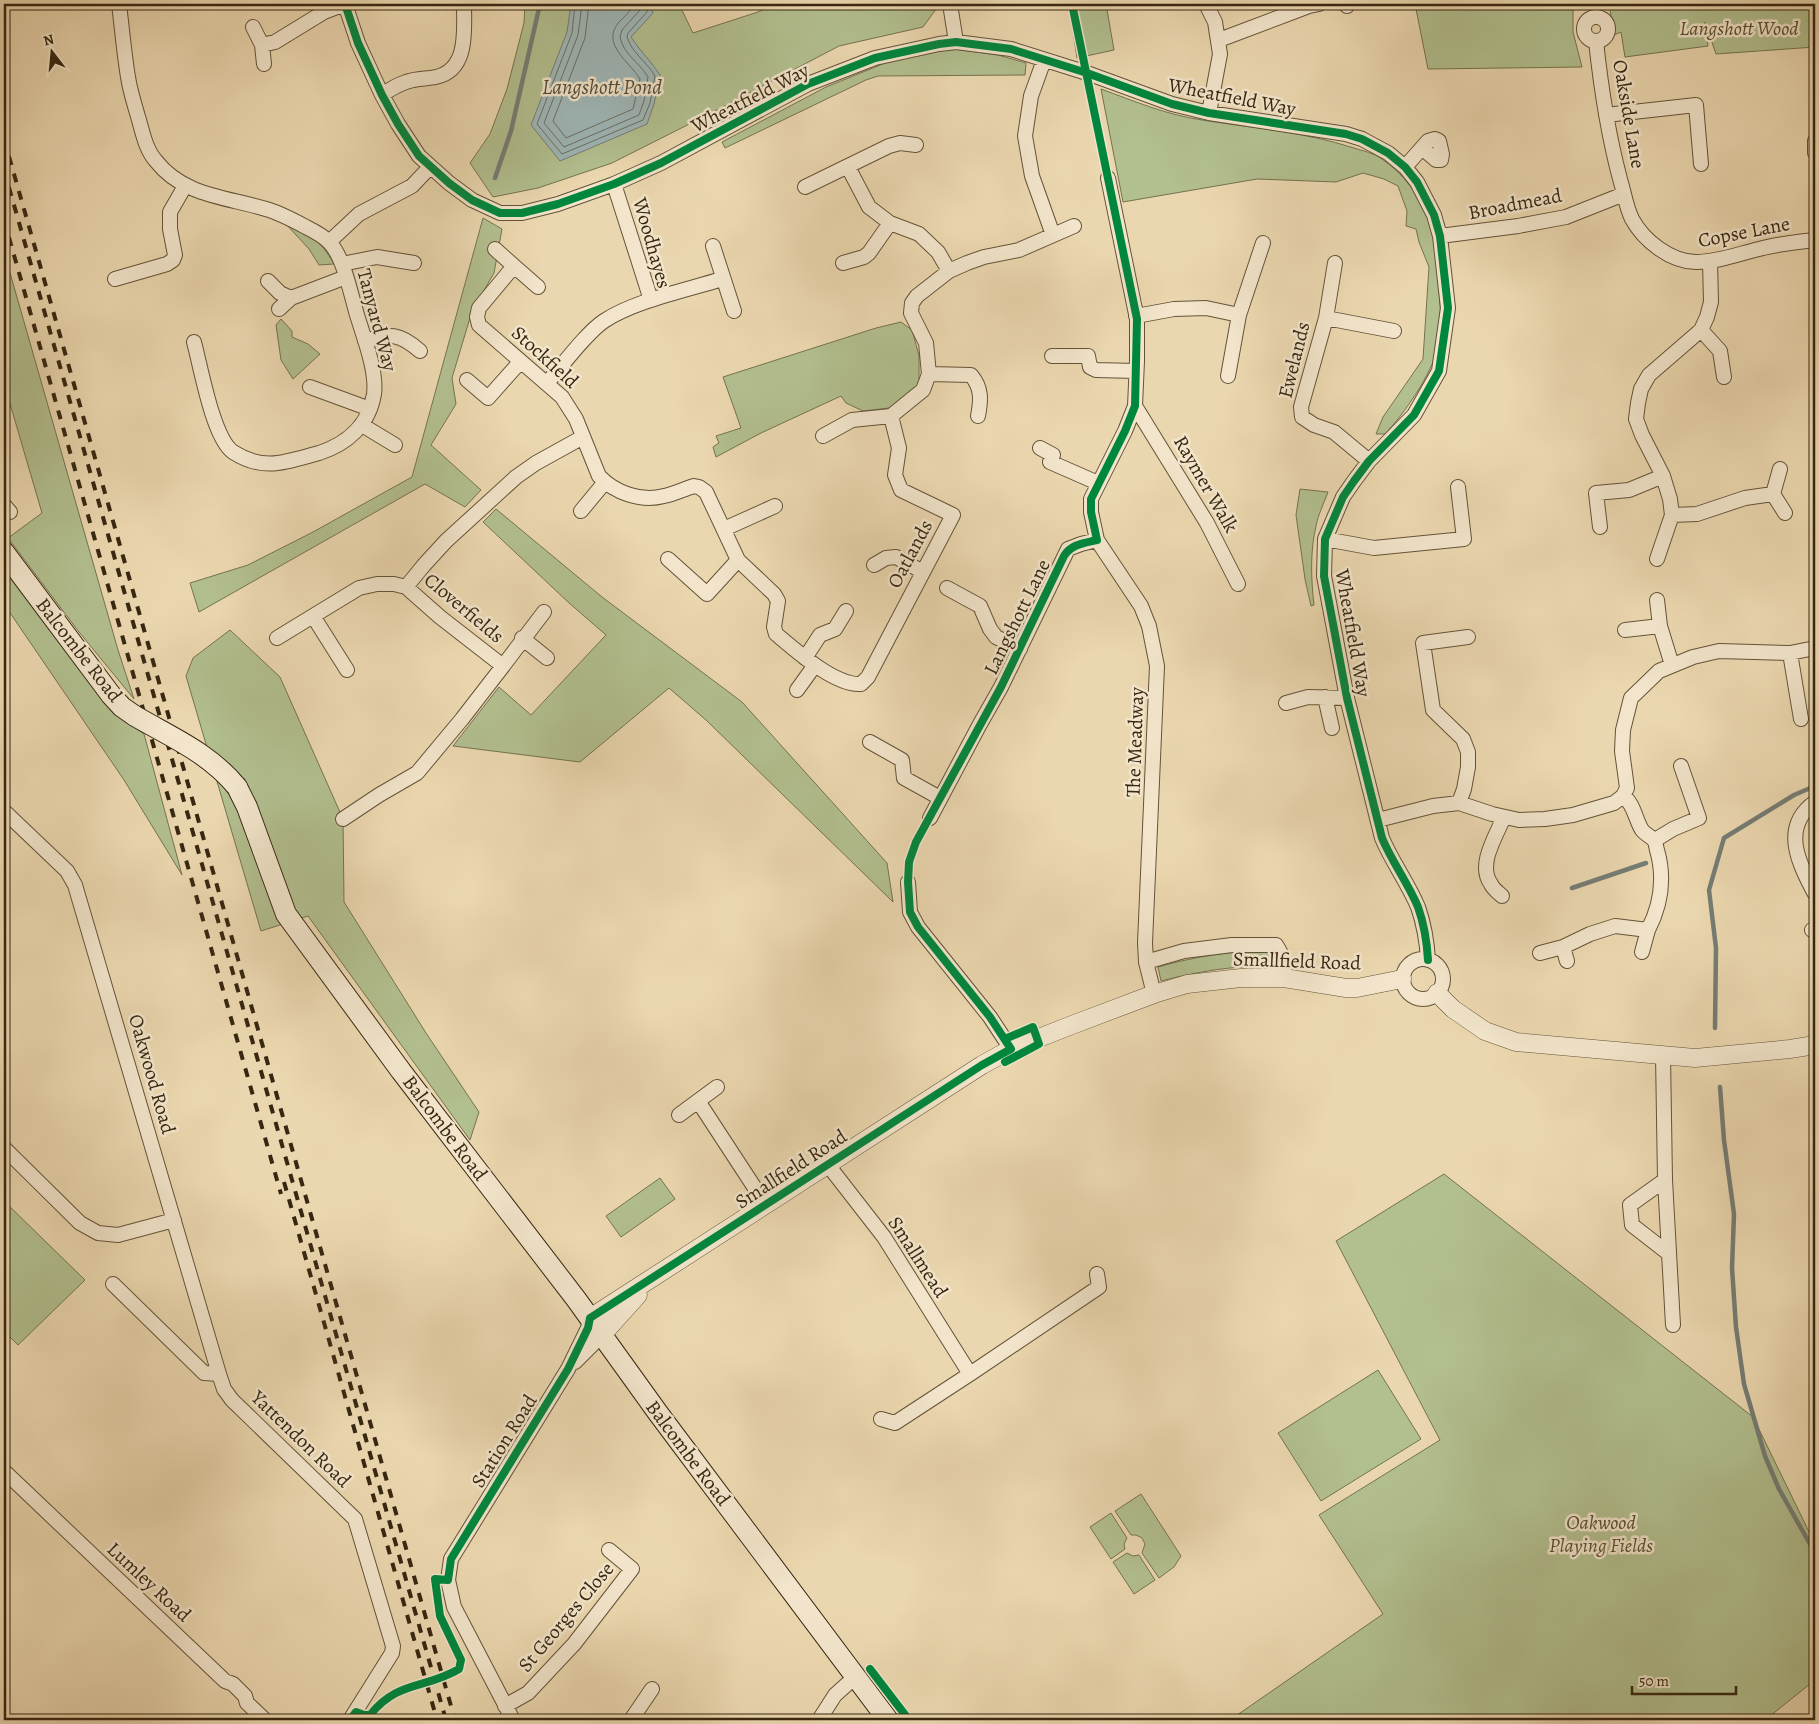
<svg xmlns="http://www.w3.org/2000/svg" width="1819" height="1724" font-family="Alegreya,serif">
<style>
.green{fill:#b2bf8f;stroke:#747350}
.water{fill:#9eb6b7;stroke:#757d75}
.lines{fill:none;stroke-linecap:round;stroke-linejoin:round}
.shore{stroke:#6a6e64;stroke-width:1}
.stream{stroke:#757d75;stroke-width:4.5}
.minor-casing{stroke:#645338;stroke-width:16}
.tertiary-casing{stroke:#645338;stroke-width:19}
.secondary-casing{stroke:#372711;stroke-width:22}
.minor{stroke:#f2e5cb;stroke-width:14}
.tertiary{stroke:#f2e5cb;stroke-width:18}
.secondary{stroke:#f2e5cb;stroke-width:20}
.rail{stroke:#372711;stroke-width:4;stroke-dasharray:9 9;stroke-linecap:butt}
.secondary-bridge-casing{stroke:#372711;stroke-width:22;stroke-linecap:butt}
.secondary-bridge{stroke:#f2e5cb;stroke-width:20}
.cycleway-casing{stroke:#f2e5cb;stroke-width:11}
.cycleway{stroke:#00873e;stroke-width:8}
.labels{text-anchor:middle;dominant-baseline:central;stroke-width:5;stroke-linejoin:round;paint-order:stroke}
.park-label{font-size:20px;font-style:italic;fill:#564d30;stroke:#f2e5cb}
.street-label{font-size:20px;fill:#372711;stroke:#f2e5cb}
.water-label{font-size:21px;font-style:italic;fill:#514b3a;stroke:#f2e5cb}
</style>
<rect width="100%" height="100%" fill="#ebd7af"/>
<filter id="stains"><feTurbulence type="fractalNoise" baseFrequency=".004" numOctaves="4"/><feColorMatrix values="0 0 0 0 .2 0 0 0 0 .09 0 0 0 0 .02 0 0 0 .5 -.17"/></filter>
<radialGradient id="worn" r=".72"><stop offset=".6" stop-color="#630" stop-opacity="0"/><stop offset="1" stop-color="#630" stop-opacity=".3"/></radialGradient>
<path class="green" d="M 525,4 L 679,4 L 693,33 L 758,12 L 775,4 L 938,4 L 939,5 L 923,27 L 839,46 L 715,111 L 612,163 L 538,188 L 493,197 L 470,163 L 490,134 L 507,89 L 524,23 Z
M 1069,4 L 1106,4 L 1114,50 L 1077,58 Z
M 1415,4 L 1573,4 L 1573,32 L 1582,67 L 1428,69 Z
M 1609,4 L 1815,4 L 1815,47 L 1716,54 L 1705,22 L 1708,46 L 1625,57 L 1621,32 L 1614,35 Z
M 954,49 L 998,55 L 1026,63 L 1025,75 L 878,76 L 866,80 L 725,148 L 722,142 L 826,87 L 900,57 Z
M 1101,89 C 1134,101 1167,115 1202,120 C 1253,128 1305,132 1354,148 C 1363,151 1374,153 1382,159 C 1403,173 1421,197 1430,221 C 1436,236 1437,264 1438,281 C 1440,302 1443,327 1438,348 C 1431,375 1404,414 1385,434 L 1376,434 L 1383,417 L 1423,359 L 1429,267 L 1419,242 L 1416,229 L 1406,226 L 1407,211 L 1398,186 L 1384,179 L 1363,173 L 1336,182 L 1257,179 L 1123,202 Z
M 483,218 L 502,229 L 494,273 L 472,311 L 452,378 L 456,404 L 431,445 L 481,490 L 465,507 L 425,484 L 199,612 L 190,583 L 248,565 L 313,532 L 412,477 Z
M 285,223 C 310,235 320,239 334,264 L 319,265 L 309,249 Z
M 4,252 L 118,650 L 134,699 L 79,632 L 8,538 L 42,513 L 4,383 Z
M 281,319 L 292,331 L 292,337 L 308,344 L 320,354 L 293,379 L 281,360 L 276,325 Z
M 901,322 L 912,330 L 919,356 L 919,385 L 889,408 L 863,411 L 846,403 L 841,396 L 761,433 L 716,457 L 713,447 L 719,443 L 716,436 L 741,428 L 723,377 L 876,328 Z
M 1300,489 L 1328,492 C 1324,503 1318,515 1316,526 C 1310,551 1311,579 1314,605 L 1311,606 L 1305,579 L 1296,515 Z
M 496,509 L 602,597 L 742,702 L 887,863 L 893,902 L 706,720 L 669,688 L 580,762 L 453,746 L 499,687 L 531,715 L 606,635 L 568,602 L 483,522 Z
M 4,563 L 115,713 L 144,734 L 182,875 L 124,780 L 4,604 Z
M 230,630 L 280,677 L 343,819 L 344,902 L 426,1033 L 479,1112 L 470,1140 L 308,916 L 261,931 L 186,676 L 193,658 Z
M 1272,950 L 1277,956 L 1277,965 C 1269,970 1252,966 1242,967 C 1213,969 1189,974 1161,981 L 1158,967 C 1196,956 1233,951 1272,950 Z
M 1444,1174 L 1753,1417 L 1815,1544 L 1815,1680 L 1765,1720 L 1230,1720 L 1383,1614 L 1319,1515 L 1440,1440 L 1336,1241 Z
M 660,1178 L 675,1199 L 621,1237 L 606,1216 Z
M 4,1201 L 85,1280 L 18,1345 L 4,1331 Z
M 1378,1370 L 1421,1439 L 1321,1501 L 1278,1433 Z
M 1141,1494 L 1181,1556 L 1174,1567 L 1159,1578 L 1142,1553 L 1145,1544 L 1142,1538 L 1136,1535 L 1131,1535 L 1115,1511 Z
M 1111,1513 L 1127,1538 L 1124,1544 L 1125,1549 L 1111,1559 L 1090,1527 Z
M 1127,1553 L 1133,1556 L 1139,1555 L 1155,1580 L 1134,1594 L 1113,1562 Z"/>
<path class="water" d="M 571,4 L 650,4 L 653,13 L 631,37 C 640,51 651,61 660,75 L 654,104 L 647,124 L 560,161 L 531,125 L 567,32 Z"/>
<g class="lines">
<path class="shore" d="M 575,4 L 572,33 L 537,124 L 562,154 L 643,120 L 650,103 L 655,76 C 647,62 632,53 627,37 L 628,33 L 647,12 L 646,4
M 582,4 L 578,35 L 544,123 L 564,147 L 639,115 L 644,101 L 648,77 C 640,63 623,54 620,37 L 622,30 L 640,10 L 640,4
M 589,4 L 585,38 L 553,121 L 566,138 L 633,109 L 640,79 C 630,62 600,44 619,22 C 624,17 632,11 632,4"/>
<path class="stream" d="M 495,178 L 511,131 L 540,4
M 1572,888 L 1646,863
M 1715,1028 L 1716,948 L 1709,890 L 1724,838 L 1794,795 L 1815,786
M 1720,1087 L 1724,1140 L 1734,1214 L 1732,1268 L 1736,1327 L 1744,1384 L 1765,1456 L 1779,1489 L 1815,1553"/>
<g class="minor-casing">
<path id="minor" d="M 119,4 C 122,28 124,53 128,77 C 130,91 135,106 139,120 C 143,134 146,150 156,161 C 183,196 227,197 266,209 C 280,213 293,220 306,227 C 314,231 324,236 330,243 C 344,258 351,295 357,315 C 364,338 377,371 374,394 C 369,425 347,444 319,453 C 286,462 264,472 233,452 C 213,438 201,368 194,342
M 345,4 L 358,43 L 382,95 L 398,124 L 419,156 L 449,183 L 472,200 L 500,213 L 522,213 L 558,204 L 614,184 L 661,163 L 808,84 L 875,58 L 939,44 L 956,42 L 1011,49 L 1087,73 L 1172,104 L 1209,113 L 1346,134 L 1362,139 L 1388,153 L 1405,167 L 1417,182 L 1434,215 L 1440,236 L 1448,308 L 1439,371 L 1414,415 L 1369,461 L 1354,481 L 1343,497 L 1325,539 L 1324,576 L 1347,698 L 1382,838 C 1392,862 1408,883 1418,907 C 1424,924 1427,942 1428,960
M 950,4 L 956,42
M 1206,4 L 1215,22 L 1220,54 L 1209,113
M 1345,4 L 1347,6
M1584 29a12 12 0 1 1 24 0a12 12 0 1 1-24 0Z
M 253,27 L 262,45 L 264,64
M 1219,40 L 1309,6 L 1319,4
M 1596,41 C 1601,88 1608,134 1620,179 C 1624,192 1626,207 1632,219 C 1644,241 1671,262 1696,262 C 1718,262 1738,254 1759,249 C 1778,244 1796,242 1815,240
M 262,45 L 275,42 L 324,12 L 345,4
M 1044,60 L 1031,96 L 1025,136 L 1032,176 L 1053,235
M 382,95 C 389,90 397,85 406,82 C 416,78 426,79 436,77 C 469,70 464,29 464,4
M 1606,115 L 1696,105 L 1701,164
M 1815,141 L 1815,153
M 848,167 L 869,207 L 890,223 L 919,234 L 938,252 L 949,271
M 1405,167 L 1428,141 L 1435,139 L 1439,141 L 1442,154 L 1441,160 L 1436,160 L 1422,148
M 614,184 L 651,300
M 805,187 L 889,146 L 900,143 L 916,145
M 1440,236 L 1518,226 L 1566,217 L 1624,194
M 329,242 L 359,214 L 412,186 L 430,167
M 713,246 L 734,311
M 495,249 L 514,266
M 843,263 L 864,257 L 869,253 L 890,223
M 1335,263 L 1326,318 L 1301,407 L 1302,417 L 1314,425 L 1334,432 L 1369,461
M 342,264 L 377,257 L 414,263
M 115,279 L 167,264 L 173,260 L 175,255 L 170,229 L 170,212 L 185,186
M 268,281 L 280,293 L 291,298
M 538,287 L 514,266 L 479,308 L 477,317 L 479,325 L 562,397 L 576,419 L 599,476 C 615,493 641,502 664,496 C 674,494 684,489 694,486 L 699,487 L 706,492 L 738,560 L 774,594 L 778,601 L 774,627 L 776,634 C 795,650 835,686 861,684 L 868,677 L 953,515 L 901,490 L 895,475 L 899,448 L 891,416
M 279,309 L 291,298 L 346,277
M 1136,316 L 1174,309 L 1206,308 L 1239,315
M 1326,318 L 1394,331
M 1701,330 L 1720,351 L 1724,377
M 365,341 C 391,334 398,332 420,351
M 1052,356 L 1088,356 L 1090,367 L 1096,370 L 1136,371
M 929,374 L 971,375 C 982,388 981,400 978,416
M 1228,376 L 1239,315 L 1263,243
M 467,380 L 488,398 L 520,362
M 547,383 C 562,366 586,333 604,321 C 634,301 687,290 722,279
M 310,387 L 370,409
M 1135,406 L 1207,523 L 1238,584
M 362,425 L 395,445
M 823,436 L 852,420 L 891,416 L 923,390 L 929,374 L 926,343 L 911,313 L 912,303 L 917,296 L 949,271 L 967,263 L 984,257 L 1019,250 L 1074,226
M 1040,448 L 1053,455 L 1050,462 L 1098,483
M 1780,469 L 1773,494 L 1785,513
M 4,505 L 10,512
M 581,511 L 605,482
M 1672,515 L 1697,514 L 1745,498 L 1773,494
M 1600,527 L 1596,493 L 1629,490 L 1663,476
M 724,529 L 775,506
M 1325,539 L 1374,548 L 1464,539 L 1458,487
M 1097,540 L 1141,606 L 1149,626 L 1157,666 L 1145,943 L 1146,962 L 1154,994
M 668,559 L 707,594 L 738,560
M 1657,559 L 1672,515 L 1670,499 L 1663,476 L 1642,435 L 1636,419 L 1638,403 L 1641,389 L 1649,375 L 1701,330 L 1707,317 L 1711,302 L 1710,261
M 874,565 L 886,558 L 896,557 L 923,572
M 406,587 L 424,565 L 446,541 L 516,477 L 536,463 L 583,437
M 947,588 L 980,606 L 990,629 L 996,637 L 1020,649
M 1657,600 L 1660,626 L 1672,665
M 1625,630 L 1660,626
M 277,638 L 313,616
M 522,638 L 547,658
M 1790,653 L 1801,719
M 805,658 L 820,635 L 835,629 L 846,611
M 503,666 L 544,612
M 797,690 L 815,665
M 1325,697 L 1332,728
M 1286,703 L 1308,697 L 1347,698
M 870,742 L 902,760 L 904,778 L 940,798
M 1815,802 C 1780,827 1799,864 1815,894
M 1459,803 L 1464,789 L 1468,767 L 1468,752 L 1463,739 L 1433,710 L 1423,643 L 1468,637
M 4,811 L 67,871 L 75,885 L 219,1374
M 930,818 L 980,724 L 1001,687 L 1068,549 L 1081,544 L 1097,540 L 1091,512 L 1091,499 L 1125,431 L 1135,406 L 1137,361 L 1137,319 L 1108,178
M 343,819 L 379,795 L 417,773 L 462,719 L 503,666 L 440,617 L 406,587 L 394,584 L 377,584 L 359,588 L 313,616 L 347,670
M 1378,820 L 1433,806 L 1459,803 L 1492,814 L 1519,820 L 1545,819 L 1573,815 L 1614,803 L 1623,796 L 1627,788 L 1622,751 L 1623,730 L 1631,698 L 1659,671 L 1693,657 L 1719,651 L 1790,653 L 1815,648
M 1655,840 L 1673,829 L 1699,818 L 1681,766
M 908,882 L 910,912 L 918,927 L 990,1017 L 1011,1049
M 1502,896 C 1498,892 1493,889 1491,884 C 1477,865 1496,836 1504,817
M 1812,930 L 1815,929
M 1563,947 L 1567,961
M 1642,952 L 1648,930
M 1540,953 L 1563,947 L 1590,934 L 1615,926 L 1648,930 C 1661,905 1665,878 1657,850 C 1656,847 1656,842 1654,840 C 1650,836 1645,834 1642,830 C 1635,819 1634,803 1623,796
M1403 979a20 20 0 1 1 40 0a20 20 0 1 1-40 0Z
M 1146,962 L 1184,951 L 1232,945 L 1276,945 C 1284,957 1285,964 1284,978
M 1663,1055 L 1665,1180 L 1673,1325
M 698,1101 L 766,1205
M 679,1115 L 717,1087
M 4,1148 L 80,1223 L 98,1233 L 118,1235 L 174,1220
M 828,1165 L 884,1237 L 970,1374 L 1099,1287 L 1097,1274
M 1665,1180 L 1630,1205 L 1632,1225 L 1668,1253
M 113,1284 L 200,1369 L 204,1373 L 219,1374 L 224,1389 L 232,1400 L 355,1519 L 393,1646 L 392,1653 L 350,1720
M 575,1362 L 602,1335
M 881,1419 L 895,1423 L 970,1374
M 4,1471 L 225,1681 L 233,1684 L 245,1696 L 247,1703 L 265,1720
M 505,1706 L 528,1693 L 574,1644 L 632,1569 L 609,1550
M 513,1720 L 454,1607 L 448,1580 L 451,1559 L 568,1369 L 588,1328 L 590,1318
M 631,1720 L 652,1689
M 819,1720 L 835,1695 L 855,1677"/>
</g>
<g class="tertiary-casing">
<path id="tertiary" d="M 1437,993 L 1453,1009 L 1485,1031 L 1516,1042 L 1695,1058 L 1790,1049 L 1815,1045
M 590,1318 L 982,1065 L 1011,1049 L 1072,1025 L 1154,994 L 1187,984 L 1241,978 L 1284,978 L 1346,988 L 1357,988 L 1402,979
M 602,1335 L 638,1295"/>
</g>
<g class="secondary-casing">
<path id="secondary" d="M 4,552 L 111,695 L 122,707 L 135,716
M 237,787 L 247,807 L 286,914 L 401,1071 L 576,1299 L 658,1413 L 888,1720"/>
</g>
<use href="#minor" class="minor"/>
<use href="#tertiary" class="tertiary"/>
<use href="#secondary" class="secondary"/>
<path class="rail" d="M 4,139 L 455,1720
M 4,170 L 446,1720
M 4,220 L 281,1194
M 284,1182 L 437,1720"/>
<g class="secondary-bridge-casing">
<path id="secondary-bridge" d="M 135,716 C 173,738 209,753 237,787"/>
</g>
<use href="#secondary-bridge" class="secondary-bridge"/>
<g class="cycleway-casing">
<path id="cycleway" d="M 345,4 L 358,43 L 382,95 L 398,124 L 419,156 L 449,183 L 472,200 L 500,213 L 522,213 L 558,204 L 614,184 L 661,163 L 808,84 L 875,58 L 939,44 L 956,42 L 1011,49 L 1087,73 L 1172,104 L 1209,113 L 1346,134 L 1362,139 L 1388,153 L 1405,167 L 1417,182 L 1434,215 L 1440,236 L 1448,308 L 1439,371 L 1414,415 L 1369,461 L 1354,481 L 1343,497 L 1325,539 L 1324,576 L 1347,698 L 1382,838 C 1392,862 1408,883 1418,907 C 1424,924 1427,942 1428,960
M 1005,1062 L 1039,1044 L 1033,1027 L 1005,1039
M 870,1669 L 909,1720
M 350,1720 L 356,1712 L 364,1715 L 370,1715 C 398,1680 426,1689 459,1669 L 461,1660 L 440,1616 L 435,1579 L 448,1580 L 451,1559 L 568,1369 L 588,1328 L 590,1318 L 982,1065 L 1011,1049 L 990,1017 L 918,927 L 910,912 L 908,882 L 909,862 L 916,842 L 1001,687 L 1064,556 C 1071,544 1085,543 1097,540 L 1091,512 L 1091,499 L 1125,431 L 1135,406 L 1137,319 L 1072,4"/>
</g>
<use href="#cycleway" class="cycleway"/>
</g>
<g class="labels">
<g class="park-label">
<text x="1739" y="28">Langshott Wood</text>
<text x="1601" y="1522">Oakwood<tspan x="1601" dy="23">Playing Fields</tspan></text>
</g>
<g class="street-label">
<text transform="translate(1232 97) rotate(11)">Wheatfield Way</text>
<text transform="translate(750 98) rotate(-27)">Wheatfield Way</text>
<text transform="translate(1629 114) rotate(80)">Oakside Lane</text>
<text transform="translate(1515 204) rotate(-11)">Broadmead</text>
<text transform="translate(1744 232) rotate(-11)">Copse Lane</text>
<text transform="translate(652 243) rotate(74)">Woodhayes</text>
<text transform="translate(377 320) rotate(75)">Tanyard Way</text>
<text transform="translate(545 357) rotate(42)">Stockfield</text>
<text transform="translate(1294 360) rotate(-76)">Ewelands</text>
<text transform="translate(1206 484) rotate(60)">Raymer Walk</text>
<text transform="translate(910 554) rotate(-62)">Oatlands</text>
<text transform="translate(464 608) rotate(40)">Cloverfields</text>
<text transform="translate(1017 617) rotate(-64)">Langshott Lane</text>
<text transform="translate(1353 633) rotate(80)">Wheatfield Way</text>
<text transform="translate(79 650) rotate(52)">Balcombe Road</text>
<text transform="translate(1135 742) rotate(-88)">The Meadway</text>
<text transform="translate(1297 961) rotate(2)">Smallfield Road</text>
<text transform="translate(152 1074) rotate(74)">Oakwood Road</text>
<text transform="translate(445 1128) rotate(53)">Balcombe Road</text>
<text transform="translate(791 1169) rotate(-33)">Smallfield Road</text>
<text transform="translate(918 1257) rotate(57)">Smallmead</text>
<text transform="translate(301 1439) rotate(44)">Yattendon Road</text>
<text transform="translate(504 1441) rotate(-58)">Station Road</text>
<text transform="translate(688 1453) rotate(53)">Balcombe Road</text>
<text transform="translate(149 1582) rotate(43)">Lumley Road</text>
<text transform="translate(566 1617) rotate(-50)">St Georges Close</text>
</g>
<g class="water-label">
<text x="602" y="87">Langshott Pond</text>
</g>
</g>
<rect width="1819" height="1724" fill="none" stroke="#ebd7af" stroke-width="20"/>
<rect x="5" y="5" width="1809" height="1714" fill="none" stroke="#372711" stroke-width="2.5"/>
<rect x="10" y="10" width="1799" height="1704" fill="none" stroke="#372711"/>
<g transform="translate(52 52) rotate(344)" stroke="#f2e5cb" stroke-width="4" paint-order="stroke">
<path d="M0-4L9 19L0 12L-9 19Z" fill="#372711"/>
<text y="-8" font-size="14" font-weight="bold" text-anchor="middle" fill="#372711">N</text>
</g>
<path d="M1632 1686v8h104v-8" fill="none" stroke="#372711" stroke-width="2.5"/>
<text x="1639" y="1686" font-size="15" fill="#372711" stroke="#f2e5cb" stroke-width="4" paint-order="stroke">50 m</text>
<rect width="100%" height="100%" filter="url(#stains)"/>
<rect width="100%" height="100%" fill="url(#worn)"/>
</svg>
